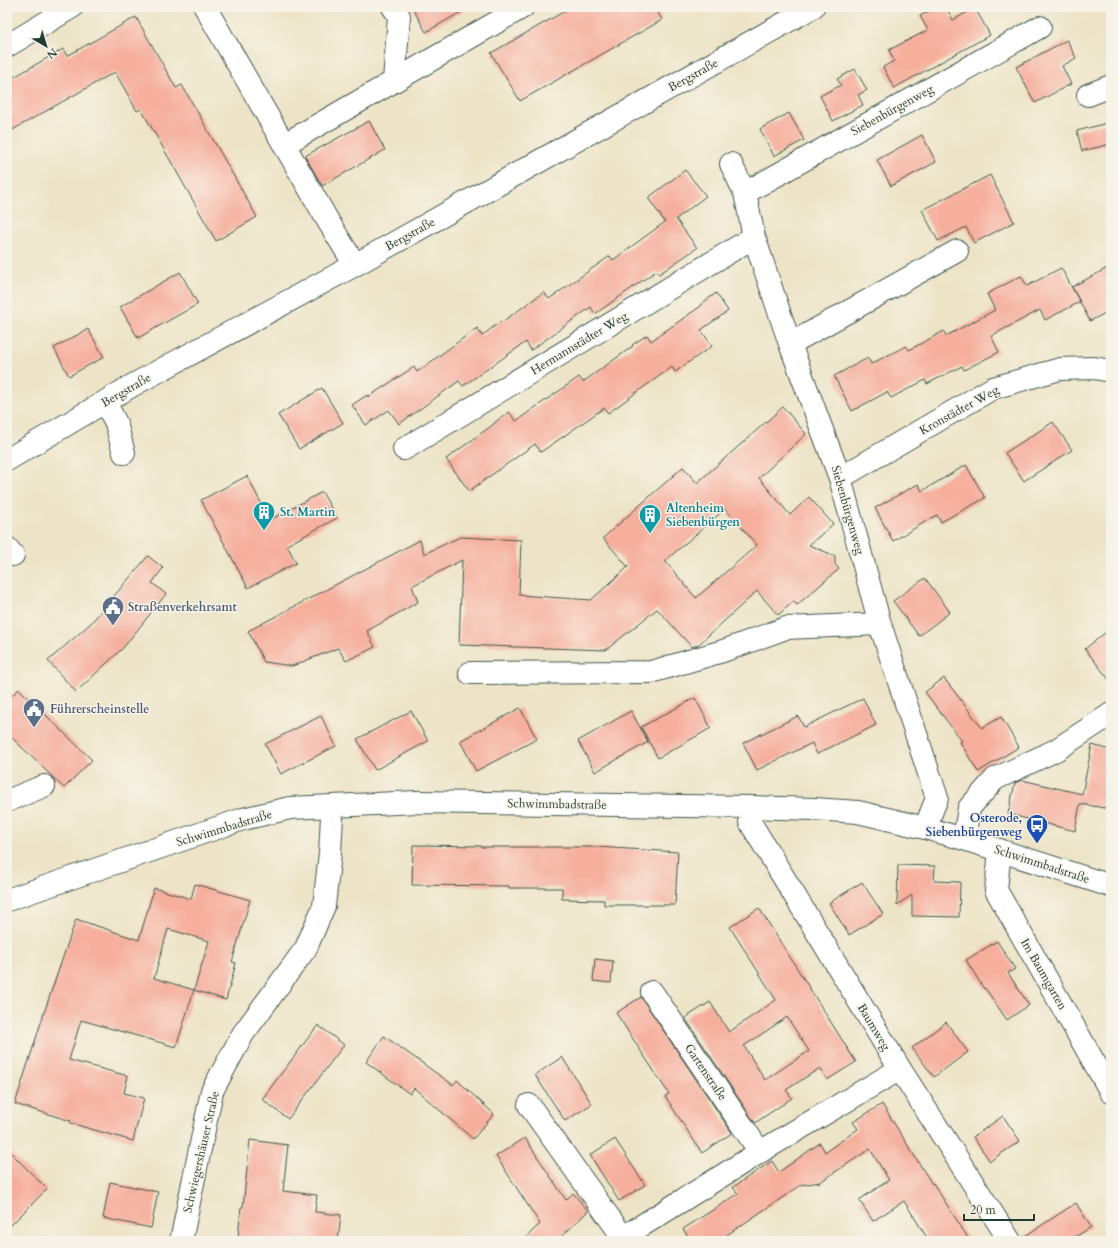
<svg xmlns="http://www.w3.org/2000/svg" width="1118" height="1248" font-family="Cardo,serif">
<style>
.building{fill:#f6af9d;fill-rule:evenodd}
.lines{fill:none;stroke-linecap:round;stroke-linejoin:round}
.minor-casing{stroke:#3e564a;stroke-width:24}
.minor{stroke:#fff;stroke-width:22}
.labels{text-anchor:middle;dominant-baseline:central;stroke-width:3;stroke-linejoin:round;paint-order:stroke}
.street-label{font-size:12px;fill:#1f3d34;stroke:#f7f3e8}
.culture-label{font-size:12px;font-weight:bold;fill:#0d838f;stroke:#f7f3e8;text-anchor:start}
.service-label{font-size:12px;font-weight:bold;fill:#4e5e75;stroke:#f7f3e8;text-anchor:start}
.transit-label{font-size:12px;font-weight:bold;fill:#164399;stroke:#f7f3e8;text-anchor:end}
</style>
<rect width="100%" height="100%" fill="#f7f3e8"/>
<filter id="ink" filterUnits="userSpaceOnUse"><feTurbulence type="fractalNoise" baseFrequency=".025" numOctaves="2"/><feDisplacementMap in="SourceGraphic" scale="8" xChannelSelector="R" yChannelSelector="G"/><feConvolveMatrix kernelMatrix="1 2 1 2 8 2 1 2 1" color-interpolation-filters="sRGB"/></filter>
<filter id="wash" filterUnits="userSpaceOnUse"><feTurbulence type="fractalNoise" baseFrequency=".012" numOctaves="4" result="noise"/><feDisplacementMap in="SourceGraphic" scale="16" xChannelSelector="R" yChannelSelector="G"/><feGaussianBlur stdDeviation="0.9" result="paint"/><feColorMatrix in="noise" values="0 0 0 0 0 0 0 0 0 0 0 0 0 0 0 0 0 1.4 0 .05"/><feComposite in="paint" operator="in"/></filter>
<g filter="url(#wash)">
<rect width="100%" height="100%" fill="#ede4c7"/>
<g id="blocks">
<path class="building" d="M 412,7 L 470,7 L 426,32 Z
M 572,7 L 655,7 L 662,20 L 520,101 L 491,53 Z
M 937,7 L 946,7 L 953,20 L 975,8 L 990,35 L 894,88 L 883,67 L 894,61 L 889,50 L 928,30 L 920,16 Z
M 136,17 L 176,88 L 182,85 L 257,217 L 216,241 L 141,109 L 137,111 L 115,72 L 7,133 L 7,81 L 63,49 L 67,56 Z
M 1067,40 L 1076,58 L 1062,66 L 1071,84 L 1035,103 L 1016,67 Z
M 855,69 L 867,90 L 858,95 L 863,105 L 833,121 L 820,96 L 841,85 L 837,79 Z
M 789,113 L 804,140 L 774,156 L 760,129 Z
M 369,121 L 385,150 L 322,186 L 305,156 Z
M 1111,122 L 1111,144 L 1082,151 L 1077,131 Z
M 922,135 L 936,162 L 891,186 L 877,160 Z
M 685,170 L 706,196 L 676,219 L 697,248 L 659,274 L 656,271 L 595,314 L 591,307 L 531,350 L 526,342 L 463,386 L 459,381 L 399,424 L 389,410 L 366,425 L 352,405 L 367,395 L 368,397 L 414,367 L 417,372 L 477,328 L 482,336 L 501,321 L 502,322 L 544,292 L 549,299 L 610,256 L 613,260 L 665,222 L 648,198 Z
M 990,175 L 1014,222 L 974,243 L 966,227 L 938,241 L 922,210 Z
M 1111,266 L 1111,310 L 1090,321 L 1072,287 Z
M 1061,268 L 1080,302 L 1045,320 L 1040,310 L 991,336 L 999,352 L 964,370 L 962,366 L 927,384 L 925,380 L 891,398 L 887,392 L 852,411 L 834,376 L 868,358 L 871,364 L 906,346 L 909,350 L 944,331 L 946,336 L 995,310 L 987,294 L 1021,276 L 1027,286 Z
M 180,272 L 198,304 L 138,338 L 120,307 Z
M 716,293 L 728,311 L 701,330 L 712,346 L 675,372 L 672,367 L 608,413 L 604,408 L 541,452 L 535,444 L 469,491 L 446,459 L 494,424 L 494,423 L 509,412 L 516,421 L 579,377 L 583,382 L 633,346 L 632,345 L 647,335 L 651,341 L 701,306 L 700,305 Z
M 88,329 L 104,357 L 69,376 L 54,348 Z
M 322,388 L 343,423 L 299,449 L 278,415 Z
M 783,407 L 806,434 L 759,478 L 790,515 L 809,497 L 833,524 L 809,545 L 835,556 L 835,564 L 839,569 L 797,605 L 794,601 L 778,615 L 757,591 L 698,645 L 692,647 L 657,609 L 606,650 L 459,645 L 462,560 L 412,586 L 418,602 L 367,631 L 375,647 L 346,661 L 338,648 L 292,666 L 264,662 L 248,631 L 420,540 L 424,554 L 460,537 L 521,540 L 519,595 L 591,600 L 628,567 L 603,538 L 683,467 L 697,483 ZM 725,509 L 757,545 L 696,598 L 665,561 Z
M 1053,422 L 1072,450 L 1024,481 L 1005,453 Z
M 966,465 L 985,498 L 941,522 L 937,515 L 893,541 L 875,508 L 918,484 L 922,491 Z
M 247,476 L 270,520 L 322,492 L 337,518 L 287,545 L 296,563 L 248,588 L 201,500 Z
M 148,556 L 163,568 L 152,583 L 166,594 L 123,648 L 76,692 L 48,661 L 91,623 Z
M 925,578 L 950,612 L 919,636 L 893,601 Z
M 1111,628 L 1111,682 L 1085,649 Z
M 944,678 L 982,728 L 1001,717 L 1019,747 L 978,772 L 960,742 L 962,741 L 925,692 Z
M 19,689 L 92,760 L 64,788 L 7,733 L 7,700 Z
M 695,698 L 711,728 L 658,758 L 641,727 Z
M 863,698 L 876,725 L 817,754 L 812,743 L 757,770 L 743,743 L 798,716 L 804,727 Z
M 520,708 L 537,739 L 476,771 L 460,741 Z
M 411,711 L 428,741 L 375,770 L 357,739 Z
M 631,711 L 648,742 L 595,772 L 578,741 Z
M 321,716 L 336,746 L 281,774 L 265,744 Z
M 1092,745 L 1111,750 L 1111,809 L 1080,804 L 1075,831 L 1008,814 L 1015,783 L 1022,780 L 1082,794 Z
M 413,845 L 481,846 L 481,847 L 596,847 L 678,852 L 675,905 L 604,905 L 604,900 L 562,899 L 562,888 L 509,888 L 509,886 L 412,885 Z
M 898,865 L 935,866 L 934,881 L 960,882 L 959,917 L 912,916 L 912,895 L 897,905 Z
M 862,882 L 883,914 L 849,935 L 829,903 Z
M 195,884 L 250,900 L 232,962 L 236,963 L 226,1000 L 194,990 L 176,1047 L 81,1020 L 69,1060 L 128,1076 L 124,1093 L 144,1098 L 133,1141 L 70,1123 L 71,1121 L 15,1104 L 45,1010 L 76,919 L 139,940 L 154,888 L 191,899 ZM 168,929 L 209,941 L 194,990 L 154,978 Z
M 759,908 L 856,1062 L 827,1080 L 820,1068 L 786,1090 L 792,1098 L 755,1123 L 685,1018 L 710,1002 L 729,1032 L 776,1000 L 730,927 ZM 787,1017 L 809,1051 L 765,1080 L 744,1046 Z
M 997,941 L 1015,969 L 1008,973 L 1029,1005 L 1007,1020 L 985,988 L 984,989 L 966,960 Z
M 595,959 L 613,961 L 611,983 L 593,981 Z
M 641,997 L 732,1133 L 702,1153 L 665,1096 L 669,1094 L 616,1013 Z
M 946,1022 L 968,1052 L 934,1077 L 912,1048 Z
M 318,1025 L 344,1045 L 288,1119 L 262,1099 Z
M 384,1036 L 453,1085 L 457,1080 L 494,1114 L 473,1139 L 414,1088 L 410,1094 L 366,1062 Z
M 562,1057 L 592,1104 L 565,1121 L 535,1075 Z
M 882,1104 L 932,1184 L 933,1183 L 970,1241 L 929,1241 L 904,1201 L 873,1221 L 859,1200 L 889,1180 L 870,1149 L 820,1182 L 801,1185 L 718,1241 L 691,1241 L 683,1229 L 738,1194 L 733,1187 L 772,1161 L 779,1172 L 820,1143 L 825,1152 L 858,1129 L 853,1122 Z
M 1003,1116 L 1020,1141 L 990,1161 L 973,1137 Z
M 525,1138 L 566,1200 L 573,1193 L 588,1211 L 557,1241 L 522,1241 L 540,1224 L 496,1156 Z
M 615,1139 L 645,1185 L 619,1201 L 590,1155 Z
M 250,1140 L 288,1145 L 283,1191 L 317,1195 L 315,1212 L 341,1215 L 338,1241 L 270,1241 L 238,1238 L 241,1207 L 243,1207 Z
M 7,1149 L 47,1189 L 7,1229 Z
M 110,1182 L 158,1192 L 151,1228 L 103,1218 Z
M 1076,1203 L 1091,1227 L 1069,1241 L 1022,1241 L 1022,1238 Z"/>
</g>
</g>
<g filter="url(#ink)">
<use href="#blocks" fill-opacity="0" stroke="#3e564a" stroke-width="1"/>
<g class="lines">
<g class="minor-casing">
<path id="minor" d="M 205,7 L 328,221 L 355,265
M 393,7 L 399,16 L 394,81
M 7,46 L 72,7
M 1088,95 L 1111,86
M 285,144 L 523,7
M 731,164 L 745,193 L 754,237 L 790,344 L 840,478 L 880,624 L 937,798 L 925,828
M 745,193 L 1040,27
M 790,344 L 957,251
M 105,402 L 116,423 L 124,453
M 404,449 L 754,237
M 7,460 L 133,385 L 355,265 L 813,7
M 840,478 L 993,388 L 1060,369 L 1094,368 L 1111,371
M 7,548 L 13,555
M 470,673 L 651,672 L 723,651 L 786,628 L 880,624
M 7,801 L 44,786
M 750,807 L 750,822 L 900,1069 L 1010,1241
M 964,839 L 969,808 L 995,779 L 1056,750 L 1111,714
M 1000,850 L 996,890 L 1111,1092
M 7,900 L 243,819 L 290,808 L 417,802 L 750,807 L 814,809 L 858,812 L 925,828 L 964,839 L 1111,886
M 652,992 L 760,1152
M 529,1105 L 623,1237
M 181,1241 L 212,1091 L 243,1034 L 306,948 L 324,906 L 330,853 L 332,816 L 330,806
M 617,1241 L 760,1152 L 900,1069"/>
</g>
<use href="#minor" class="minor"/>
</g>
</g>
<defs>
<g id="building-pin" transform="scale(1.15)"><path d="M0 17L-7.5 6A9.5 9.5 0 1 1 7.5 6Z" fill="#0f9aa8" stroke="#f7f3e8"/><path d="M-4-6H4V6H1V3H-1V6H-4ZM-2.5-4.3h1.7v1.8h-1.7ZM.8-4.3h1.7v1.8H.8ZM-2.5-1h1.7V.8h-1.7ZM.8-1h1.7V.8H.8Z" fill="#fff"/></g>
<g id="civic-pin" transform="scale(1.15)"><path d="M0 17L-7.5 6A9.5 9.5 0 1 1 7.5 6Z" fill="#5c6f8a" stroke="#f7f3e8"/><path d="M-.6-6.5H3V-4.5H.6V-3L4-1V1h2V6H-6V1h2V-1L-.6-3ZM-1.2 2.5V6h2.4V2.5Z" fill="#fff"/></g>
<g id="bus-pin" transform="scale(1.15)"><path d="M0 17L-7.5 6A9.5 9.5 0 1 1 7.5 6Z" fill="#1a4fb4" stroke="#f7f3e8"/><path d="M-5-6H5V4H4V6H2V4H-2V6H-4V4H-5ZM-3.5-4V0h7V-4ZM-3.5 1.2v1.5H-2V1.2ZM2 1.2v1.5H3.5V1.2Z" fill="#fff"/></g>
</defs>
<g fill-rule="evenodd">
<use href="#building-pin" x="264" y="512"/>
<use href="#building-pin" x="650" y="515"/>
<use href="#civic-pin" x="113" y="607"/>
<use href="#civic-pin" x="34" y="709"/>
<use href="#bus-pin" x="1037" y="825"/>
</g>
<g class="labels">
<g class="street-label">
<text transform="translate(693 75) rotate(-29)">Bergstraße</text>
<text transform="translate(892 110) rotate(-29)">Siebenbürgenweg</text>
<text transform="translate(410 234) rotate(-29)">Bergstraße</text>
<text transform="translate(579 343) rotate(-31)">Hermannstädter Weg</text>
<text transform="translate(126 390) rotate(-30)">Bergstraße</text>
<text transform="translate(959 410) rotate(-29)">Kronstädter Weg</text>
<text transform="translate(848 510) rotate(74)">Siebenbürgenweg</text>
<text transform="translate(557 804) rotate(1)">Schwimmbadstraße</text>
<text transform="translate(224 828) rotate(-17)">Schwimmbadstraße</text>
<text transform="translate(1042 864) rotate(18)">Schwimmbadstraße</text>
<text transform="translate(1044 974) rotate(60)">Im Baumgarten</text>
<text transform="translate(874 1027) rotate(59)">Baumweg</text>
<text transform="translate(706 1072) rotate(56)">Gartenstraße</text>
<text transform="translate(201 1152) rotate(-77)">Schwiegershäuser Straße</text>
</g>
<g class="culture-label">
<text x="666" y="508">Altenheim<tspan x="666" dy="14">Siebenbürgen</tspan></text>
<text x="280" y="512">St. Martin</text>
</g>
<g class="service-label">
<text x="128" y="607">Straßenverkehrsamt</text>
<text x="50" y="709">Führerscheinstelle</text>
</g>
<g class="transit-label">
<text x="1022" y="818">Osterode,<tspan x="1022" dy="14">Siebenbürgenweg</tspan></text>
</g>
</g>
<rect width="1118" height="1248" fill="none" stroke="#f7f3e8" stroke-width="24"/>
<g transform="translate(46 46) rotate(142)" stroke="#f7f3e8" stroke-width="3" paint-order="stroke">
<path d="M0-3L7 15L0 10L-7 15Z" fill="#1f3d34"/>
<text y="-6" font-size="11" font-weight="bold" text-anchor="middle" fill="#1f3d34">N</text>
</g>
<path d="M964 1214v6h70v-6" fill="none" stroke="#1f3d34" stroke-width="2"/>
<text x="970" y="1214" font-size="12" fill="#1f3d34" stroke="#f7f3e8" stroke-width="3" paint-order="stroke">20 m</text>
</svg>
